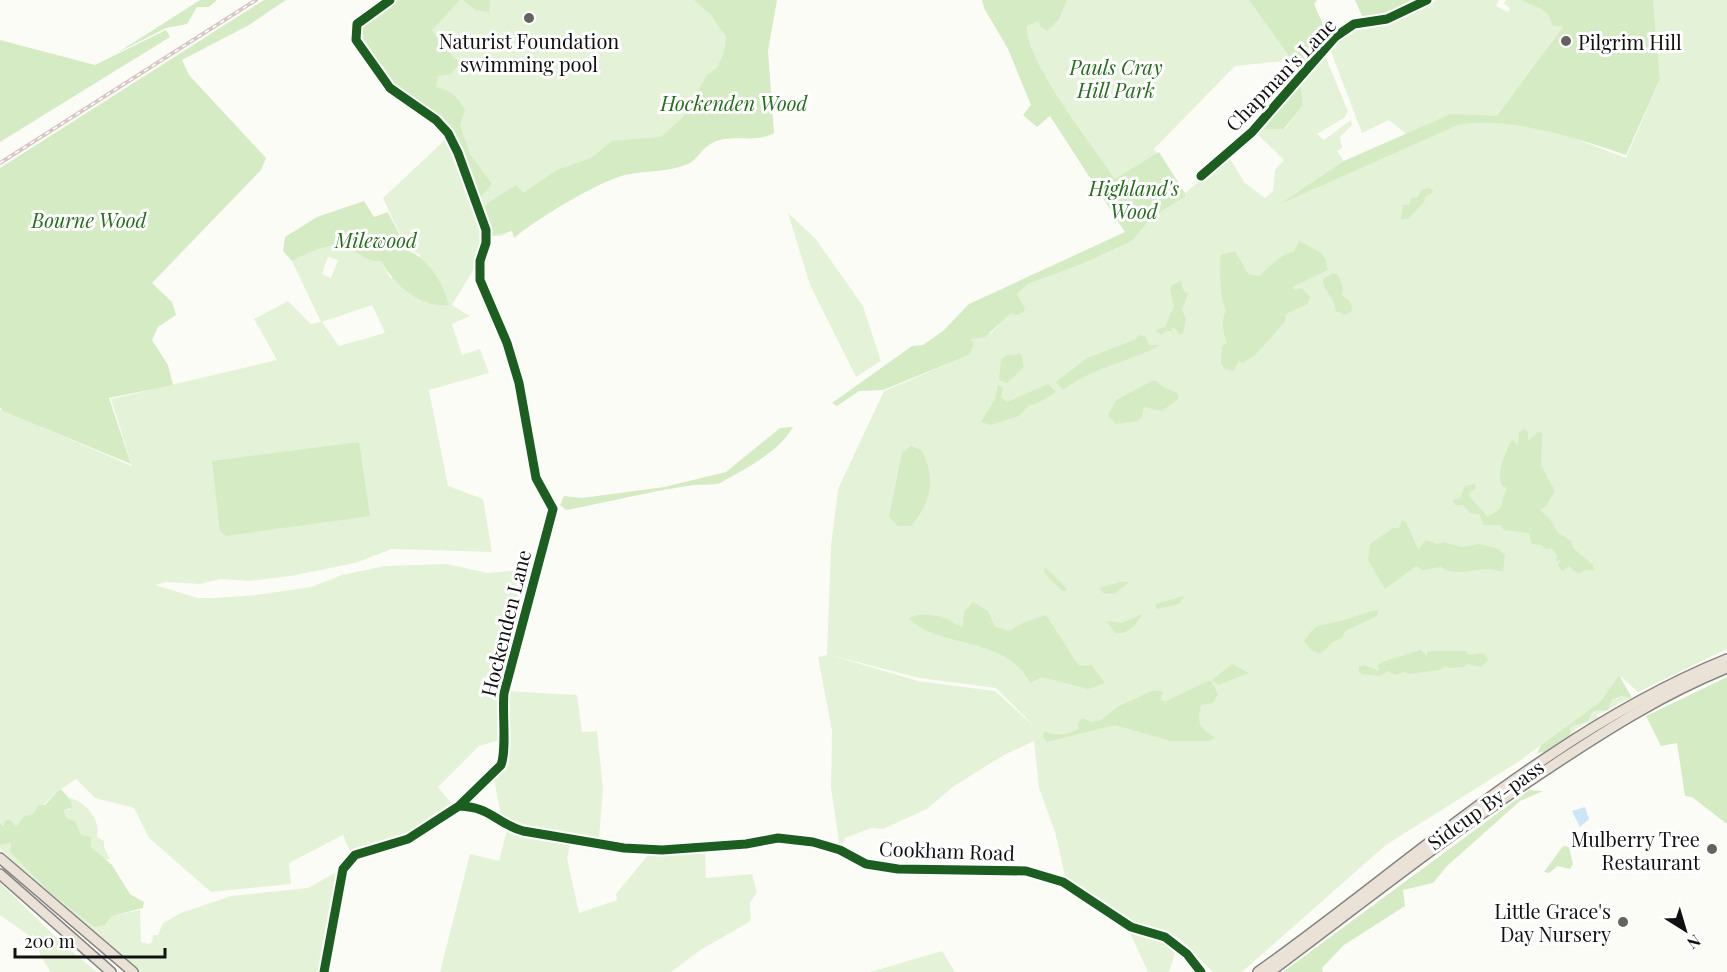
<svg xmlns="http://www.w3.org/2000/svg" width="1727" height="972" font-family="'Playfair Display',serif">
<style>
.green{fill:#e4f3d7;fill-rule:evenodd}
.forest{fill:#d4ebc4}
.water{fill:#cce5f8}
.lines{fill:none;stroke-linecap:round;stroke-linejoin:round}
.minor-casing{stroke:#979795;stroke-width:9}
.highway-casing{stroke:#848482;stroke-width:12}
.minor{stroke:#fffffe;stroke-width:6}
.highway{stroke:#ebe2d7;stroke-width:9}
.rail-casing{stroke:#d9c6c5;stroke-width:4}
.rail{stroke:#fff;stroke-width:1.5;stroke-dasharray:4.5;stroke-linecap:butt}
.cycleway-casing{stroke:#fff;stroke-width:13}
.cycleway{stroke:#1b5e20;stroke-width:9}
.poi-dot{fill:#636362;stroke:#fff;stroke-width:2}
.labels{text-anchor:middle;dominant-baseline:central;stroke-width:6;stroke-linejoin:round;paint-order:stroke}
.poi-label{font-size:20px;fill:#111;stroke:#fff;text-anchor:end}
.park-label{font-size:20px;font-style:italic;fill:#286c1e;stroke:#fff}
.street-label{font-size:20px;fill:#111;stroke:#fff}
</style>
<rect width="100%" height="100%" fill="#fcfcf7"/>
<path class="green" d="M 392,0 L 767,0 L 733,77 L 622,171 L 501,236 L 492,236 L 471,187 L 456,142 L 449,130 L 359,24 Z
M 986,0 L 1317,0 L 1314,4 L 1329,39 L 1305,59 L 1235,66 L 1154,149 L 1177,183 L 1125,232 L 1008,49 Z
M 1437,0 L 1499,0 L 1496,6 L 1508,12 L 1510,8 L 1504,4 L 1506,0 L 1537,0 L 1563,27 L 1498,116 L 1571,137 L 1626,158 L 1660,79 L 1653,0 L 1727,0 L 1727,649 L 1638,692 L 1619,675 L 1600,702 L 1518,762 L 1386,845 L 1242,972 L 1213,972 L 1179,938 L 1125,919 L 1066,880 L 1055,832 L 1039,788 L 1034,741 L 1004,755 L 954,786 L 927,809 L 883,829 L 871,828 L 845,838 L 840,849 L 831,788 L 832,731 L 818,657 L 827,655 L 831,546 L 838,489 L 884,391 L 969,355 L 969,339 L 991,333 L 1011,312 L 1025,308 L 1017,294 L 1028,284 L 1087,262 L 1132,241 L 1152,217 L 1185,197 L 1185,193 L 1217,166 L 1230,159 L 1245,183 L 1265,198 L 1273,191 L 1275,170 L 1284,160 L 1257,134 L 1257,129 L 1285,129 L 1303,105 L 1300,80 L 1325,56 L 1348,111 L 1344,118 L 1317,134 L 1324,140 L 1351,120 L 1352,125 L 1340,137 L 1342,148 L 1337,151 L 1344,161 L 1406,134 L 1389,120 L 1362,133 L 1330,49 L 1354,29 L 1387,23 ZM 830,655 L 919,678 L 996,688 L 1036,728 L 995,691 L 918,681 Z
M 447,138 L 479,224 L 482,242 L 472,272 L 452,305 L 470,316 L 452,324 L 462,355 L 480,349 L 489,373 L 429,390 L 448,486 L 483,499 L 492,552 L 392,549 L 355,563 L 291,576 L 250,581 L 220,579 L 200,584 L 166,582 L 155,585 L 198,598 L 214,598 L 256,595 L 311,587 L 342,575 L 385,566 L 446,564 L 488,573 L 534,569 L 500,696 L 500,740 L 479,746 L 438,787 L 451,803 L 414,831 L 351,854 L 343,835 L 289,863 L 291,884 L 211,892 L 149,838 L 134,808 L 95,798 L 76,779 L 58,791 L 33,815 L 27,815 L 16,827 L 4,826 L 0,823 L 0,409 L 132,466 L 111,399 L 277,360 L 254,319 L 288,301 L 311,324 L 321,322 L 292,261 C 311,252 330,240 351,250 C 363,255 368,263 381,261 L 391,279 L 421,255 L 406,248 L 383,198 ZM 328,257 L 338,260 L 331,278 L 322,274 ZM 372,305 L 385,333 L 339,346 L 322,322 Z
M 788,213 L 815,238 L 863,306 L 881,361 L 856,377 L 810,285 Z
M 506,691 L 577,695 L 582,732 L 597,731 L 603,789 L 599,838 L 612,840 L 615,845 L 509,823 L 501,816 L 494,779 L 503,766 Z
M 1621,696 L 1632,698 C 1618,702 1611,711 1597,714 L 1598,718 L 1575,729 L 1571,736 L 1539,756 L 1570,735 L 1571,727 L 1588,721 L 1593,711 Z
M 69,798 C 84,800 102,820 97,837 L 104,841 L 104,847 L 110,859 L 102,860 L 77,831 L 77,825 L 66,818 L 64,809 L 70,810 L 71,801 Z
M 508,826 L 571,840 L 567,858 L 579,913 L 617,900 L 616,894 L 648,855 L 705,850 L 706,878 L 752,874 L 757,892 L 750,903 L 751,921 L 702,949 L 671,972 L 440,972 L 470,854 L 499,861 Z
M 11,843 L 10,852 L 50,893 L 94,927 L 105,925 L 112,916 L 140,910 L 141,942 L 149,944 L 152,942 L 153,935 L 158,935 L 163,923 L 181,913 L 231,896 L 308,888 L 340,870 L 322,972 L 138,972 L 100,941 L 0,849 L 0,845 Z
M 0,883 L 62,943 L 97,972 L 51,972 L 41,957 L 33,934 L 31,937 L 0,915 Z
M 1129,931 L 1164,941 L 1176,951 L 1169,972 L 1148,972 Z
M 942,951 L 955,972 L 870,972 Z"/>
<path class="forest" d="M 200,0 L 217,0 L 209,7 L 197,7 L 187,24 L 166,28 L 117,53 Z
M 264,0 L 286,0 L 249,25 L 182,60 L 189,75 L 266,158 L 261,170 L 152,283 L 172,302 L 176,315 L 158,327 L 152,340 L 168,365 L 173,385 L 109,398 L 131,464 L 3,411 L 0,407 L 0,168 Z
M 391,0 L 460,0 L 432,30 L 445,49 L 460,63 L 451,74 L 438,76 L 436,87 C 451,91 457,96 465,110 L 460,125 L 470,154 L 492,184 L 478,200 L 456,141 L 449,129 L 437,118 L 391,88 L 356,40 L 358,24 Z
M 463,0 L 490,0 L 489,12 L 475,10 Z
M 694,0 L 777,0 L 768,51 L 774,133 C 755,144 731,133 712,143 C 702,148 697,160 688,164 C 667,173 646,170 625,175 C 599,181 535,220 514,238 L 512,231 L 492,236 L 482,210 L 488,203 L 516,185 L 523,193 L 557,170 L 591,158 L 612,141 L 661,137 L 682,118 L 707,75 L 717,68 L 724,52 L 726,37 L 712,16 Z
M 982,0 L 1067,0 L 1059,19 L 1047,31 L 1040,26 L 1039,21 L 1027,26 C 1023,58 1095,149 1115,179 L 1159,152 L 1185,193 L 1185,197 L 1152,217 L 1132,241 L 1087,262 L 1028,284 L 1017,294 L 1025,308 L 1024,312 L 1017,315 L 1011,313 L 985,337 L 970,339 L 974,344 L 969,355 L 883,390 L 859,391 L 837,406 L 832,403 L 912,346 L 923,345 L 943,331 L 969,304 L 1125,232 L 1050,116 L 1037,127 L 1023,115 L 1031,105 L 1008,49 L 984,8 Z
M 1249,0 L 1317,0 L 1314,4 L 1329,39 L 1300,71 Z
M 1355,0 L 1420,0 L 1364,20 Z
M 1521,0 L 1653,0 L 1660,79 L 1626,155 C 1572,137 1517,118 1460,124 L 1280,204 L 1344,161 L 1451,114 L 1497,116 L 1563,27 L 1552,25 C 1549,7 1533,7 1521,0 Z
M 166,30 L 170,37 L 0,142 L 0,40 L 95,65 Z
M 1300,80 L 1303,105 L 1284,129 L 1258,129 Z
M 1428,188 L 1433,190 L 1432,193 L 1426,196 L 1424,202 L 1408,219 L 1401,219 L 1403,205 L 1409,205 L 1411,198 L 1418,197 L 1421,190 Z
M 364,201 L 374,217 L 388,212 L 407,250 C 429,259 443,283 449,305 C 421,309 394,284 381,261 C 368,263 363,255 351,250 C 330,240 311,252 292,261 L 283,251 L 285,237 L 317,217 Z
M 1299,241 L 1320,252 L 1326,260 L 1328,270 L 1292,287 L 1295,290 L 1302,288 L 1310,297 L 1307,304 L 1286,314 L 1285,322 L 1254,356 L 1242,363 L 1239,361 L 1233,371 L 1225,369 L 1221,363 L 1222,346 L 1227,343 C 1223,333 1221,321 1226,310 C 1220,300 1219,267 1221,255 L 1235,251 L 1248,274 L 1260,276 C 1269,267 1280,254 1294,252 Z
M 1333,273 L 1338,275 L 1343,288 L 1342,296 C 1349,299 1352,303 1352,311 L 1345,315 L 1336,311 C 1334,295 1323,292 1323,279 Z
M 1181,281 L 1183,290 L 1188,294 L 1182,310 L 1186,319 L 1183,333 L 1180,335 L 1176,329 L 1170,327 L 1173,331 L 1166,331 L 1161,335 L 1155,330 L 1165,327 L 1174,306 L 1170,290 L 1172,285 Z
M 1139,335 L 1146,337 L 1149,345 L 1161,345 C 1129,362 1091,368 1063,390 L 1056,382 L 1087,358 L 1134,340 Z
M 1021,354 L 1024,367 L 1007,383 L 999,380 L 1001,359 L 1007,355 Z
M 1152,381 L 1157,381 C 1163,390 1171,388 1178,394 L 1178,399 L 1162,411 L 1144,407 L 1142,417 L 1138,421 L 1116,424 L 1108,415 L 1116,400 Z
M 1048,384 L 1056,392 L 1036,404 L 1029,405 L 1019,416 L 991,425 L 981,422 L 995,399 L 998,385 L 1003,388 L 1001,397 L 1007,402 Z
M 793,427 C 779,452 745,469 722,482 C 715,486 702,484 694,485 C 651,491 609,502 566,510 L 560,505 L 564,496 L 582,498 L 664,487 L 726,472 L 780,428 Z
M 1524,429 L 1528,432 L 1528,441 L 1538,432 L 1542,433 L 1541,465 L 1555,491 L 1546,506 L 1540,510 L 1550,519 L 1558,533 L 1571,541 L 1573,548 L 1593,565 L 1594,571 L 1586,570 L 1578,574 L 1569,566 L 1562,571 L 1558,565 L 1561,559 L 1555,562 L 1558,557 L 1552,548 L 1545,549 L 1542,545 L 1532,544 L 1529,533 L 1504,530 L 1500,525 L 1484,525 L 1479,514 L 1470,513 L 1463,505 L 1455,505 L 1452,500 L 1460,498 L 1465,486 L 1475,484 L 1476,489 L 1470,492 L 1469,496 L 1487,516 C 1507,509 1499,503 1507,488 L 1502,486 C 1496,472 1505,455 1511,441 L 1513,440 L 1518,445 L 1519,432 Z
M 359,442 L 370,516 L 226,536 L 220,531 L 212,461 Z
M 911,446 L 921,450 C 937,478 931,503 911,526 L 898,526 L 889,517 L 902,453 Z
M 1402,520 L 1406,522 L 1418,549 L 1426,540 L 1437,544 L 1443,542 L 1461,547 L 1480,544 L 1498,549 L 1505,555 L 1503,571 C 1498,572 1493,569 1489,569 C 1474,569 1454,577 1441,567 L 1423,570 L 1416,566 L 1385,589 L 1368,560 L 1370,544 L 1393,528 L 1399,528 Z
M 1045,567 L 1066,588 L 1067,591 L 1062,591 L 1044,572 Z
M 1120,582 L 1129,582 L 1114,594 L 1103,593 L 1099,588 Z
M 1184,596 L 1179,604 L 1157,609 L 1155,604 Z
M 973,602 L 988,611 L 995,627 L 1009,631 L 1025,622 L 1046,615 L 1079,666 L 1091,665 L 1105,683 L 1088,689 L 1042,677 L 1030,683 C 1007,635 934,648 909,618 C 919,613 933,614 944,618 C 952,620 955,626 963,626 L 964,612 Z
M 1378,610 L 1377,616 L 1345,631 L 1342,638 L 1333,642 L 1320,654 L 1311,650 L 1304,641 C 1317,622 1317,627 1336,622 C 1350,619 1363,613 1378,610 Z
M 1143,614 C 1135,624 1130,635 1115,633 L 1107,621 L 1121,623 Z
M 1421,650 L 1427,656 L 1427,652 C 1441,650 1451,652 1465,651 L 1469,655 L 1483,653 L 1489,659 L 1481,667 L 1467,664 L 1464,667 L 1449,668 L 1446,666 L 1440,670 L 1409,674 L 1405,672 L 1396,675 L 1388,671 L 1380,676 L 1362,674 L 1359,671 L 1359,667 L 1365,665 L 1379,671 L 1378,665 L 1382,662 Z
M 1232,664 L 1249,673 L 1218,685 L 1212,680 Z
M 1619,675 L 1632,698 L 1621,696 L 1612,700 L 1608,710 L 1593,711 L 1588,721 L 1571,727 L 1570,735 L 1544,752 L 1537,753 L 1541,745 L 1600,702 Z
M 1727,677 L 1727,824 L 1692,797 L 1685,796 L 1677,743 L 1661,746 L 1646,716 Z
M 1208,681 L 1211,681 L 1218,694 L 1213,703 L 1201,705 C 1197,726 1199,726 1215,738 L 1208,741 L 1171,741 L 1115,725 L 1047,742 L 1043,737 L 1044,731 C 1057,737 1067,735 1079,729 L 1078,724 L 1082,718 L 1092,722 L 1101,720 L 1117,707 L 1154,690 L 1164,692 L 1160,700 L 1166,701 Z
M 59,790 L 62,790 L 71,801 L 72,808 L 64,810 L 66,818 L 75,821 L 81,835 L 91,837 L 91,847 L 112,865 L 130,894 L 144,902 L 143,908 L 112,916 L 105,925 L 94,927 L 50,893 L 10,852 L 11,843 L 0,845 L 0,823 L 3,826 L 6,820 L 10,820 L 16,827 L 24,816 L 33,814 L 39,805 L 45,805 Z
M 1529,790 L 1543,791 L 1520,801 L 1447,866 L 1433,883 L 1403,890 L 1405,906 L 1344,945 L 1322,968 L 1323,972 L 1283,972 Z
M 1563,846 L 1569,847 L 1573,864 L 1570,869 L 1558,866 L 1549,873 L 1544,872 Z"/>
<path class="water" d="M 1585,807 L 1589,819 L 1580,827 L 1572,811 Z"/>
<g class="lines">
<g class="minor-casing">
<path id="minor" d="M 1201,176 L 1252,132 L 1335,37 L 1354,24 L 1387,19 L 1427,0
M 460,806 C 490,807 497,823 523,831 L 624,848 L 662,850 L 746,844 L 778,838 L 813,842 L 840,850 L 866,864 L 898,869 L 1026,871 L 1063,882 L 1131,927 L 1165,937 L 1187,954 L 1201,972
M 324,972 L 343,869 L 355,855 L 408,839 L 459,806 L 501,765 C 507,749 502,714 504,693 L 553,509 L 536,478 L 519,383 L 507,343 L 480,280 L 480,261 L 486,243 L 486,230 L 458,153 L 448,133 L 436,120 L 390,88 L 356,40 L 357,24 L 390,0"/>
</g>
<g class="highway-casing">
<path id="highway" d="M 0,858 L 133,972
M 0,874 L 111,972
M 1258,972 C 1410,864 1552,730 1727,659
M 1270,972 C 1362,903 1453,831 1549,768 C 1606,730 1663,694 1727,668"/>
</g>
<use href="#minor" class="minor"/>
<use href="#highway" class="highway"/>
<g class="rail-casing">
<path id="rail" d="M 0,163 L 256,0"/>
</g>
<use href="#rail" class="rail"/>
<g class="cycleway-casing">
<path id="cycleway" d="M 1201,176 L 1252,132 L 1335,37 L 1354,24 L 1387,19 L 1427,0
M 459,806 C 492,807 495,823 523,831 L 624,848 L 662,850 L 746,844 L 778,838 L 813,842 L 840,850 L 866,864 L 898,869 L 1026,871 L 1063,882 L 1131,927 L 1165,937 L 1187,954 L 1201,972
M 324,972 L 343,869 L 355,855 L 408,839 L 459,806 L 501,765 C 507,749 502,714 504,693 L 553,509 L 536,478 L 519,383 L 507,343 L 480,280 L 480,261 L 486,243 L 486,230 L 458,153 L 448,133 L 436,120 L 390,88 L 356,40 L 357,24 L 390,0"/>
</g>
<use href="#cycleway" class="cycleway"/>
</g>
<g class="poi-dot">
<circle cx="529" cy="18" r="6"/>
<circle cx="1566" cy="41" r="6"/>
<circle cx="1712" cy="849" r="6"/>
<circle cx="1623" cy="922" r="6"/>
</g>
<g class="labels">
<g class="poi-label">
<text x="529" y="40" text-anchor="middle">Naturist Foundation<tspan x="529" dy="23">swimming pool</tspan></text>
<text x="1578" y="41" text-anchor="start">Pilgrim Hill</text>
<text x="1700" y="838">Mulberry Tree<tspan x="1700" dy="23">Restaurant</tspan></text>
<text x="1611" y="910">Little Grace's<tspan x="1611" dy="23">Day Nursery</tspan></text>
</g>
<g class="park-label">
<text x="1116" y="66">Pauls Cray<tspan x="1116" dy="23">Hill Park</tspan></text>
<text x="734" y="102">Hockenden Wood</text>
<text x="1134" y="187">Highland's<tspan x="1134" dy="23">Wood</tspan></text>
<text x="89" y="219">Bourne Wood</text>
<text x="376" y="239">Milewood</text>
</g>
<g class="street-label">
<text transform="translate(1280 74) rotate(-46)">Chapman's Lane</text>
<text transform="translate(505 623) rotate(-76)">Hockenden Lane</text>
<text transform="translate(1485 804) rotate(-36)">Sidcup By-pass</text>
<text transform="translate(947 850) rotate(2)">Cookham Road</text>
</g>
</g>
<g transform="translate(1685 930) rotate(143)" stroke="#ffffff" stroke-width="4.5" paint-order="stroke">
<path d="M0-4.5L10 22L0 15L-10 22Z" fill="#111111"/>
<text y="-9" font-size="16" font-weight="bold" text-anchor="middle" fill="#111111">N</text>
</g>
<path d="M15 948v9h150v-9" fill="none" stroke="#111111" stroke-width="3"/>
<text x="24" y="948" font-size="18" fill="#111111" stroke="#ffffff" stroke-width="4.5" paint-order="stroke">200 m</text>
</svg>
